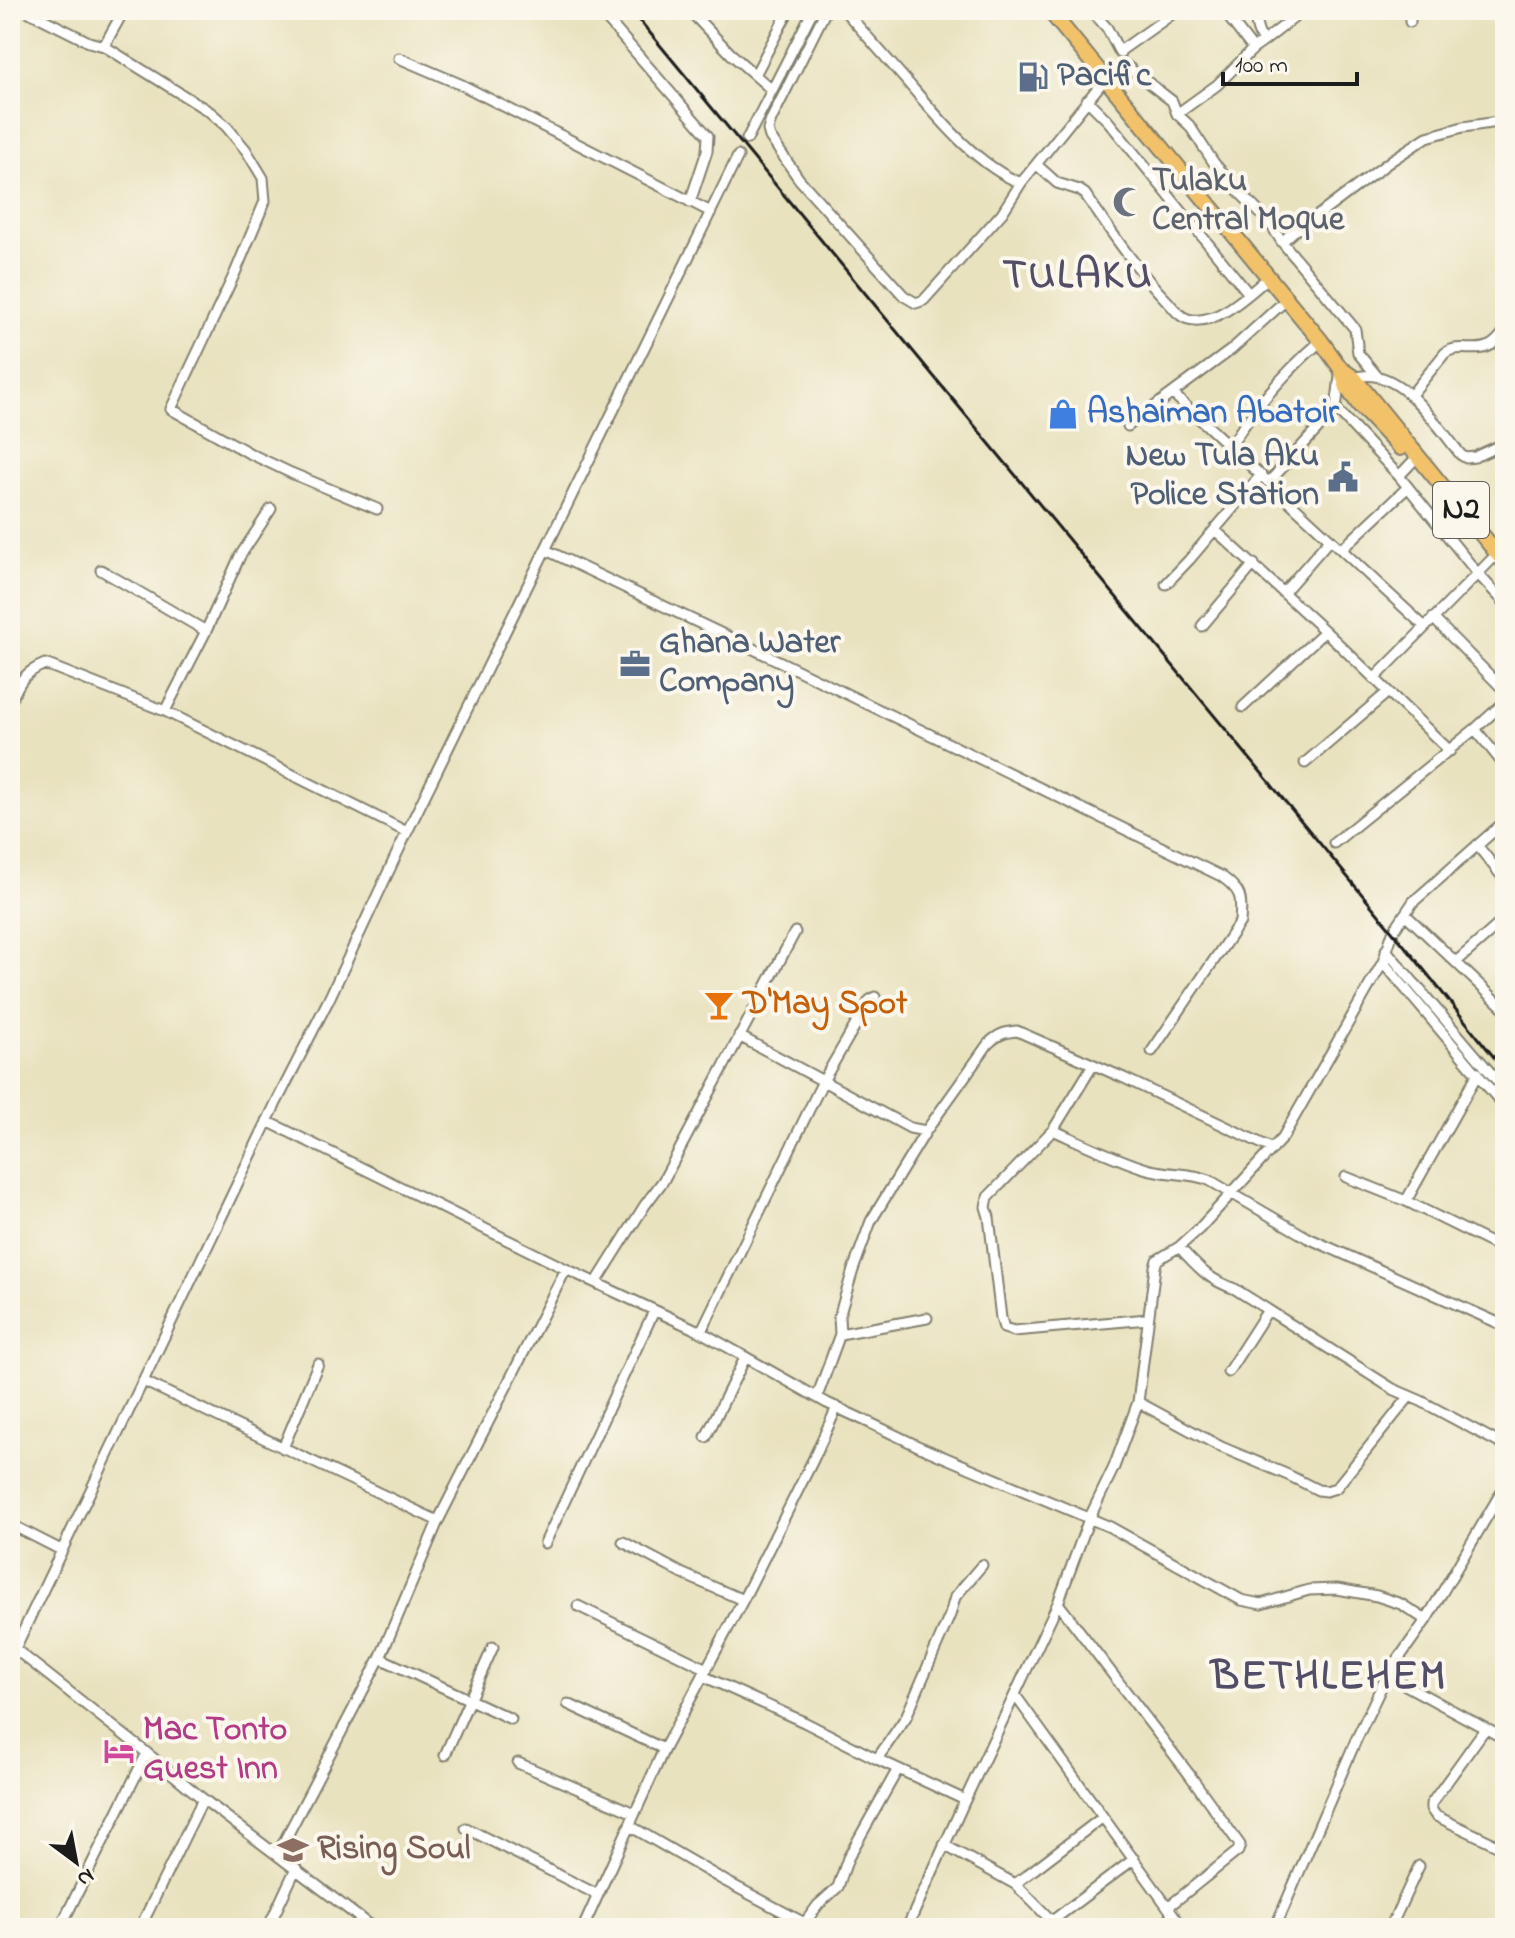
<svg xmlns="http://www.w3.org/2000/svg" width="1515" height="1938" font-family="'Indie Flower',sans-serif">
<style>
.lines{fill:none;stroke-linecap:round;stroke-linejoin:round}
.minor-casing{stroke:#827f6e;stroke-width:13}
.highway-casing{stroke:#827f6e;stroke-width:18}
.minor{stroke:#fff;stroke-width:9}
.highway{stroke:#f2c26a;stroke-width:14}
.rail{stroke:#1c1c1c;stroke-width:3}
.labels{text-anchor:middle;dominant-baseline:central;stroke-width:8;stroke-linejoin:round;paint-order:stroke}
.shield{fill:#fbf7ec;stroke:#5f5e5a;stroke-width:2}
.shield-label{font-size:32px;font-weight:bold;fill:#1c1c1c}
.service-label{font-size:34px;font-weight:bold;fill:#4e5e75;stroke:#fbf7ec;text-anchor:start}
.worship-label{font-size:34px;font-weight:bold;fill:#5b616d;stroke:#fbf7ec;text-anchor:start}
.shop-label{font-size:34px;font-weight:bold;fill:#366cbe;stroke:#fbf7ec;text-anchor:start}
.food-label{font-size:34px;font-weight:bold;fill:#c56008;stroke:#fbf7ec;text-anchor:start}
.hotel-label{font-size:34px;font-weight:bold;fill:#b23c85;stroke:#fbf7ec;text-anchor:start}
.education-label{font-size:34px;font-weight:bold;fill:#785e54;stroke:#fbf7ec;text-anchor:start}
.district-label{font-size:42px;font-weight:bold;letter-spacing:2px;fill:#534e67;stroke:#fbf7ec}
</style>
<rect width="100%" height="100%" fill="#fbf7ec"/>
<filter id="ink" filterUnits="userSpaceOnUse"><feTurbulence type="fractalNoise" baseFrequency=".0125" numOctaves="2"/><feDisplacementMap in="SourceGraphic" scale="16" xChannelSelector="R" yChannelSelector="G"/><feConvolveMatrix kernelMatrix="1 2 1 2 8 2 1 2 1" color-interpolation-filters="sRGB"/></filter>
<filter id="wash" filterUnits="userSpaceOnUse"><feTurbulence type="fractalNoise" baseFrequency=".006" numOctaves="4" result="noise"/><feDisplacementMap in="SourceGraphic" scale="32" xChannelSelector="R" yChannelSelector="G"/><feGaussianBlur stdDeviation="1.8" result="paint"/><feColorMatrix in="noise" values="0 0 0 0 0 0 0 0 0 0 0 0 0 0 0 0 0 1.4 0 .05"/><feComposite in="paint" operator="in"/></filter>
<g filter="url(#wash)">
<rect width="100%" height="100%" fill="#e9e2bf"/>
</g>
<g filter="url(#ink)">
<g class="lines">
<g class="minor-casing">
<path id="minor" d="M 25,10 L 89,42 L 104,46 L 124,10
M 599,10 L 708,136 L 707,151 L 690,202
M 689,10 L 731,54 L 772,90
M 826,10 L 771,120 L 768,130 L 770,137 L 799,179 L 904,296 L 916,303 L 924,300 L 1002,213 L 1021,183 L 1105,79 L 1124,64 L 1172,101 L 1177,114 L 1189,125 L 1214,163 L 1242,195 L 1270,223 L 1282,242 L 1294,231 L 1305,225 L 1392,160 L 1427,137 L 1463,127 L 1505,121
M 844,10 C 866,35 888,60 910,85 C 940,120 978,166 1021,183
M 1091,10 L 1107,28 L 1120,53
M 1223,10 L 1253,49
M 1410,10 L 1410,22
M 1263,42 L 1304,10
M 104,46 L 210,112 L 226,126 L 246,150 L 263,178 L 265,201 L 235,273 L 171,409 L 249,453 L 291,473 L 377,509
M 1120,51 L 1178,10
M 399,58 L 462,85 L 711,212
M 755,75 L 789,10
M 1087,100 L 1108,121 L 1249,294
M 1177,114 L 1217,85 L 1253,49 L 1263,42 C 1257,31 1253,21 1260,10
M 747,139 L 813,10
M 1037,165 L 1057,183 L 1079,190 L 1085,194 C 1111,232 1137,270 1169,303 C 1174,309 1180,317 1188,319 C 1216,327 1249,294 1269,277
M 1282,242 L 1355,329 L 1358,353 L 1377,376
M 1354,378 C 1398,362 1438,427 1461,455 L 1466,458 L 1475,457
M 1173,394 L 1425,627
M 1411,395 L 1445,353 C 1459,343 1477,354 1491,345 C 1497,342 1501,336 1505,331
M 1336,409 L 1399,476 L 1478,574 L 1505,603
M 1128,426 L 1231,350 L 1287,299
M 1230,447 C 1255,406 1285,372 1321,341
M 1479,455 L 1505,443
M 1399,476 L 1417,457
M 1269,482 L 1336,409 L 1340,376
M 1215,530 L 1325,631 L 1450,751
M 1342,549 L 1408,487
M 546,550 L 781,662 L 1221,876 C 1242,891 1242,897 1240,922 L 1152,1051
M 101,570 L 206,631
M 1166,584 L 1189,560 L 1261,475
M 1284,592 L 1330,539
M 1433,618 L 1505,691
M 1202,626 L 1254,564
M 1375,678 L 1497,554
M 1505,702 L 1475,729 L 1505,766
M 10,703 C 19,682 23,673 45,664 L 165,711 L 407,832
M 1243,707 L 1325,631
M 165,711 L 206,631 L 240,556 L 271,509
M 1305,763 L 1388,692
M 1334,843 L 1475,729
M 1477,845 L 1505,880
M 1405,914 L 1505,1009
M 1386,950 L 1505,1090
M 1383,962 L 1505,1107
M 1456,962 L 1505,919
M 1093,1065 L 1053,1130 L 988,1197 L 986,1207 L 989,1217 L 1001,1318 L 1004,1328 L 1014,1331 L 1148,1319
M 267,1121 L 566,1269 L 701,1332 L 827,1403 L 868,1422 L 920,1447 L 1110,1527 L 1241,1600 L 1261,1604 L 1309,1590 L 1337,1589 L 1377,1596 L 1401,1604 L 1426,1620 L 1505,1486
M 1053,1130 C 1084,1144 1115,1159 1147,1169 C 1168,1175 1189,1172 1209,1180 L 1308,1238 L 1505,1326
M 926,1131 L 988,1044 C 997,1035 1004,1032 1017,1031 L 1124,1078 L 1273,1149
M 1346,1177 L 1406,1201 L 1505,1250
M 1406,1201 L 1478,1073
M 1179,1247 C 1199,1268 1207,1279 1235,1289 L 1393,1389 L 1421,1401 L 1505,1446
M 596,1283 L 645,1205 L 663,1181 L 795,932
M 701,1332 L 823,1081 L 739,1036
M 840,1334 L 927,1318
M 1228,1372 L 1268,1310
M 143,1381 L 438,1521
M 817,1397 L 840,1334 L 839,1317 L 853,1270 L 871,1221 L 926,1131 L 910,1128 L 823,1081 L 870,1000 L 875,997
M 1138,1402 L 1221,1447 L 1288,1475 L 1318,1490 L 1326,1491 L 1336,1488 L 1409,1397
M 706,1437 L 745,1358
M 283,1448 L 318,1364
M 10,1524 L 61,1550
M 623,1542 L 683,1574 L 743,1600
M 545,1543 L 654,1311
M 1058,1603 L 1189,1774 L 1240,1845 L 1238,1851 L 1168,1907
M 578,1606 L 707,1669
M 1426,1620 L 1387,1675 L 1505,1739
M 15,1649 L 147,1753 L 203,1799 L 373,1928
M 380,1658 L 511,1719
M 10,1659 L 275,1105 L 329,999 L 407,832 L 738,156
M 703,1676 L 804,1722 L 877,1759 L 965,1800
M 1015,1695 L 1183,1928
M 568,1704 L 664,1749
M 1485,1729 L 1431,1804 L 1431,1809 L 1436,1816 L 1505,1849
M 445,1755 L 493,1647
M 877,1759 L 906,1717 L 950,1615 L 955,1597 L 982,1565
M 518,1763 L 634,1813
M 630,1826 L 725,1881 L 814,1928
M 466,1828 L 598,1895
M 944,1845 L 1015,1884 L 1103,1817
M 277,1855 L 380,1658 L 438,1521 L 566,1269
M 1015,1884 L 1052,1921
M 60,1928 L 147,1753
M 140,1928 L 203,1799
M 268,1928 L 296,1868
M 583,1928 L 664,1749 L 743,1600 L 813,1460 L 837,1407
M 801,1928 L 818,1905 L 838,1887 L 848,1858 L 898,1769
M 907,1928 L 965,1800 L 1058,1603 L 1089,1519 L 1114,1467 L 1138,1402 L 1155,1267 L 1157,1260 L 1179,1247 L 1199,1229 L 1283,1137 L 1383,962 L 1393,932 L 1413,902 L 1505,821
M 1057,1928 L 1052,1921 L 1134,1859
M 1279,1928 L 1278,1921 L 1356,1740 L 1387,1675
M 1390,1928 L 1419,1866"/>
</g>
<g class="highway-casing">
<path id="highway" d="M 1049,10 L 1321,341 L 1341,369 L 1354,378 L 1505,563
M 1341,369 L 1347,388 L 1360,406 L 1400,448"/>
</g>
<use href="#minor" class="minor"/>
<use href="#highway" class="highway"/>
<path class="rail" d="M 631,10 L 1417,961 L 1505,1071"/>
</g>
</g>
<defs>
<g id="fuel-bare" transform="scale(2.4)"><path d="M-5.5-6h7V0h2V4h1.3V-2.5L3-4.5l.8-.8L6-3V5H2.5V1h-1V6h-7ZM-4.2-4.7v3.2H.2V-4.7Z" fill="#5c6f8a" stroke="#fbf7ec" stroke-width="2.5" paint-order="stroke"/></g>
<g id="mosque-bare" transform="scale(2.4)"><path d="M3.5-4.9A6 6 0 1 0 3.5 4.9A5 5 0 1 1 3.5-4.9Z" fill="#6b7280" stroke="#fbf7ec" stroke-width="2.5" paint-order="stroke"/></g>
<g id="shop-bare" transform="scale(2.4)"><path d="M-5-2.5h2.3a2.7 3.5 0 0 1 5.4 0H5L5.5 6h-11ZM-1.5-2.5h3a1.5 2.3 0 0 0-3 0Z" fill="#3f7fe0" stroke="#fbf7ec" stroke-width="2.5" paint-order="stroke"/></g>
<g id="civic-bare" transform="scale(2.4)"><path d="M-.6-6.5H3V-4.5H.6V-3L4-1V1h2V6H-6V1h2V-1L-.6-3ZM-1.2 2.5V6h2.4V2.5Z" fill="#5c6f8a" stroke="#fbf7ec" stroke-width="2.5" paint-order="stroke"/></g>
<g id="office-bare" transform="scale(2.4)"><path d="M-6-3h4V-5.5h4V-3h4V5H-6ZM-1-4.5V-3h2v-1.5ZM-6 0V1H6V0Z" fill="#5c6f8a" stroke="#fbf7ec" stroke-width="2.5" paint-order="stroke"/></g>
<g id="bar-bare" transform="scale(2.4)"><path d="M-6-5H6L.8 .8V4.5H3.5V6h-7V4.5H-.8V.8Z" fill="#e8710a" stroke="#fbf7ec" stroke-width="2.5" paint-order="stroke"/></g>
<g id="hotel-bare" transform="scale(2.4)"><path d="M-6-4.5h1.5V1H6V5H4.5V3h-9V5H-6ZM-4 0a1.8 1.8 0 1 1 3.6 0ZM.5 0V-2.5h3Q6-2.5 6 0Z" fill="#d1479c" stroke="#fbf7ec" stroke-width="2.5" paint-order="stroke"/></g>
<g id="school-bare" transform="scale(2.4)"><path d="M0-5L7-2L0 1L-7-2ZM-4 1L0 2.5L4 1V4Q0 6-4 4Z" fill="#8d6e63" stroke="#fbf7ec" stroke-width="2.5" paint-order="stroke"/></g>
</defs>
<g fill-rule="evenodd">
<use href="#fuel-bare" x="1033" y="77"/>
<use href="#mosque-bare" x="1128" y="202"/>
<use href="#shop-bare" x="1063" y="414"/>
<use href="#civic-bare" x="1343" y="477"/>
<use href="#office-bare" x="635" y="664"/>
<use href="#bar-bare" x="719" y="1005"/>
<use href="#hotel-bare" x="119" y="1751"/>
<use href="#school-bare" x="293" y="1850"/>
</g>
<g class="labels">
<rect class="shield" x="1433" y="482" width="56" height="56" rx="6"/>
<g class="shield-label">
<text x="1461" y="510">N2</text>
</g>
<g class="service-label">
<text x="1057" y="77">Pacific</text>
<text x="1319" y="457" text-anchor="end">New Tula Aku<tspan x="1319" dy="39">Police Station</tspan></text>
<text x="659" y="644">Ghana Water<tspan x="659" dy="39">Company</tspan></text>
</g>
<g class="worship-label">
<text x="1152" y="182">Tulaku<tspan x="1152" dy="39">Central Moque</tspan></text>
</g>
<g class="shop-label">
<text x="1087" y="414">Ashaiman Abatoir</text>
</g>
<g class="food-label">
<text x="743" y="1005">D'May Spot</text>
</g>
<g class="hotel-label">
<text x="143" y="1731">Mac Tonto<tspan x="143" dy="39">Guest Inn</tspan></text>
</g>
<g class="education-label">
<text x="317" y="1850">Rising Soul</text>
</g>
<g class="district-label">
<text x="1078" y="276">TULAKU</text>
<text x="1329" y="1677">BETHLEHEM</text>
</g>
</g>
<rect width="1515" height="1938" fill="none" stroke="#fbf7ec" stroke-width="40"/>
<g transform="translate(76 1862) rotate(148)" stroke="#fbf7ec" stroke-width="6" paint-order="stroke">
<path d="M0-6L14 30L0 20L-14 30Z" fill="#1c1c1c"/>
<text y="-12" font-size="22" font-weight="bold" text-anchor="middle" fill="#1c1c1c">N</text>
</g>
<path d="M1223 72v12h134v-12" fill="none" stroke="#1c1c1c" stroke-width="4"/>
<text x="1235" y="72" font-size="24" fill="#1c1c1c" stroke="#fbf7ec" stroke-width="6" paint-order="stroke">100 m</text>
</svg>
